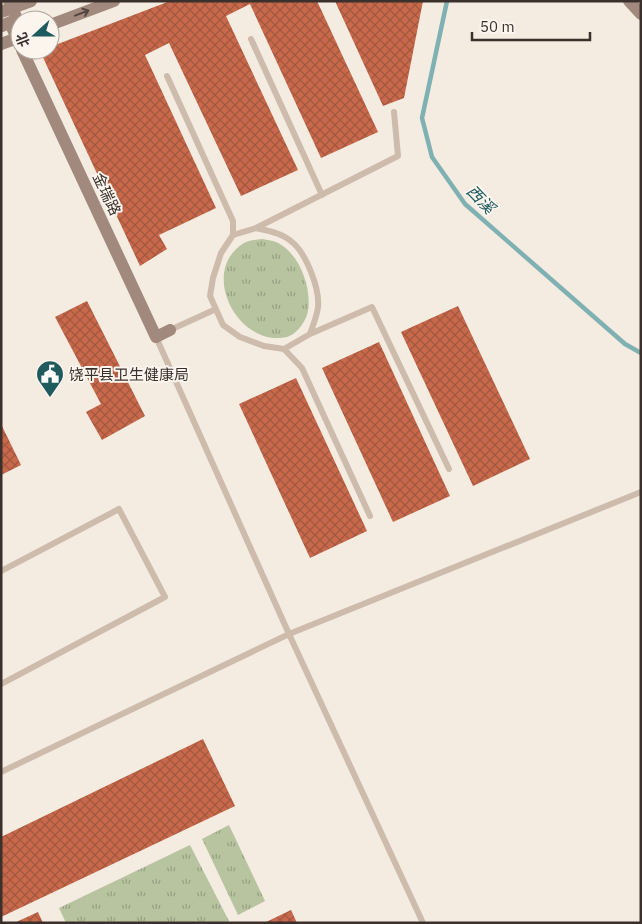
<svg xmlns="http://www.w3.org/2000/svg" width="642" height="924" font-family="'IBM Plex Sans','Noto Sans SC',sans-serif">
<style>
.grass{fill:url(#grass-tufts)}
.lines{fill:none;stroke-linecap:round;stroke-linejoin:round}
.stream{stroke:#7fb0b2;stroke-width:4.5}
.building{fill:url(#building-cross-hatch)}
.lane{stroke:#cdbbac;stroke-width:6}
.secondary{stroke:#a18a7d;stroke-width:12}
.oneway{stroke:#544640}
.labels{text-anchor:middle;dominant-baseline:central;stroke-width:4;stroke-linejoin:round;paint-order:stroke}
.street-label{font-size:15px;fill:#3b302b;stroke:#fbf5ee}
.poi-label{font-size:15px;fill:#3b302b;stroke:#fbf5ee;text-anchor:start}
.water-label{font-size:16px;font-style:italic;fill:#1f5a5e;stroke:#fbf5ee}
</style>
<defs>
<pattern id="grass-tufts" width="24" height="20" patternUnits="userSpaceOnUse" patternTransform="scale(1.25)"><rect width="24" height="20" fill="#b8c4a0"/><path d="M3 7l-1-3M5 7V3M7 7l1-3M15 17l-1-3M17 17v-4M19 17l1-3" fill="none" stroke="#97a083"/></pattern>
<pattern id="building-cross-hatch" width="8" height="8" patternUnits="userSpaceOnUse" patternTransform="scale(1.25)"><rect width="8" height="8" fill="#c8694b"/><path d="M0 0l8 8M0 8l8-8" fill="none" stroke="#a4573f"/></pattern>
</defs>
<rect width="100%" height="100%" fill="#f4ebe1"/>
<path class="grass" d="M 262,239 C 266,240 270,240 273,241 C 299,249 314,291 307,315 C 304,324 295,335 287,337 C 238,348 198,271 244,243 C 249,240 256,240 262,239 Z
M 229,825 L 265,901 L 238,915 L 202,839 Z
M 190,845 L 229,921 L 224,923 L 66,923 L 59,908 Z"/>
<g class="lines">
<path class="stream" d="M 447,1 L 422,118 L 432,157 L 465,204 L 625,344 L 641,353"/>
</g>
<path class="building" d="M 170,1 L 317,1 L 378,132 L 321,158 L 250,4 L 226,16 L 298,170 L 241,196 L 169,43 L 145,55 L 216,208 L 159,235 L 167,249 L 140,266 L 40,51 L 50,50 L 50,47 Z
M 335,1 L 423,1 L 404,98 L 383,106 Z
M 87,301 L 145,416 L 102,440 L 86,412 L 101,404 L 55,317 Z
M 458,306 L 530,459 L 473,486 L 401,332 Z
M 379,342 L 450,496 L 393,522 L 322,368 Z
M 296,378 L 367,531 L 310,558 L 239,404 Z
M 1,424 L 21,465 L 1,475 Z
M 203,739 L 235,806 L 1,917 L 1,837 Z
M 291,910 L 297,923 L 264,923 Z
M 38,912 L 43,923 L 14,923 Z"/>
<g class="lines">
<path class="lane" d="M 251,39 L 322,195
M 167,76 L 233,221 L 233,235
M 256,228 C 269,231 282,233 292,242 C 306,253 320,289 318,307 C 317,316 313,325 310,334 L 284,349 L 264,346 L 240,337 L 223,325 L 210,296 L 213,278 L 221,253 L 233,235 Z
M 256,228 L 398,156 L 394,112
M 170,330 L 216,309
M 310,334 L 372,307 L 449,469
M 156,337 L 289,634 L 423,923
M 284,349 L 302,368 L 370,516
M 1,571 L 119,509 L 165,597 L 1,684
M 1,772 L 289,634 L 641,492"/>
<path class="secondary" d="M 629,1 L 641,14
M 1,12 L 31,1
M 10,23 L 20,45
M 1,24 L 2,26 L 17,19 L 9,1
M 50,25 L 114,1
M 1,44 L 20,37
M 22,50 L 156,337 L 170,330"/>
</g>
<defs><path id="oneway-shaft" d="M-6 0H5M1.5-3L5.5 0L1.5 3" fill="none" stroke-width="1.6" stroke-linecap="round" stroke-linejoin="round" transform="scale(1.25)"/></defs>
<use class="oneway" href="#oneway-shaft" transform="translate(82 13) rotate(-21)"/>
<defs>
<g id="civic-pin" transform="scale(1.4375)"><path d="M0 17L-7.5 6A9.5 9.5 0 1 1 7.5 6Z" fill="#1f5a5e" stroke="#fbf5ee"/><path d="M-.6-6.5H3V-4.5H.6V-3L4-1V1h2V6H-6V1h2V-1L-.6-3ZM-1.2 2.5V6h2.4V2.5Z" fill="#fff"/></g>
</defs>
<g fill-rule="evenodd">
<use href="#civic-pin" x="50" y="374"/>
</g>
<g class="labels">
<g class="street-label">
<text transform="translate(107 194) rotate(65)">金瑞路</text>
</g>
<g class="poi-label">
<text x="69" y="374">饶平县卫生健康局</text>
</g>
<g class="water-label">
<text transform="translate(481 199) rotate(46)">西溪</text>
</g>
</g>
<rect width="642" height="924" fill="none" stroke="#3b302b" stroke-width="5"/>
<g transform="translate(35 35) rotate(249)"><circle r="24" fill="#fbf5ee" stroke="#aea6a0"/>
<path d="M0-4L9 19L0 12L-9 19Z" fill="#1f5a5e"/>
<text y="-8" font-size="14" font-weight="bold" text-anchor="middle" fill="#3b302b">北</text>
</g>
<path d="M472 32v8h118v-8" fill="none" stroke="#3b302b" stroke-width="2.5"/>
<text x="480" y="32" font-size="15" fill="#3b302b" stroke="#fbf5ee" stroke-width="4" paint-order="stroke">50 m</text>
</svg>
